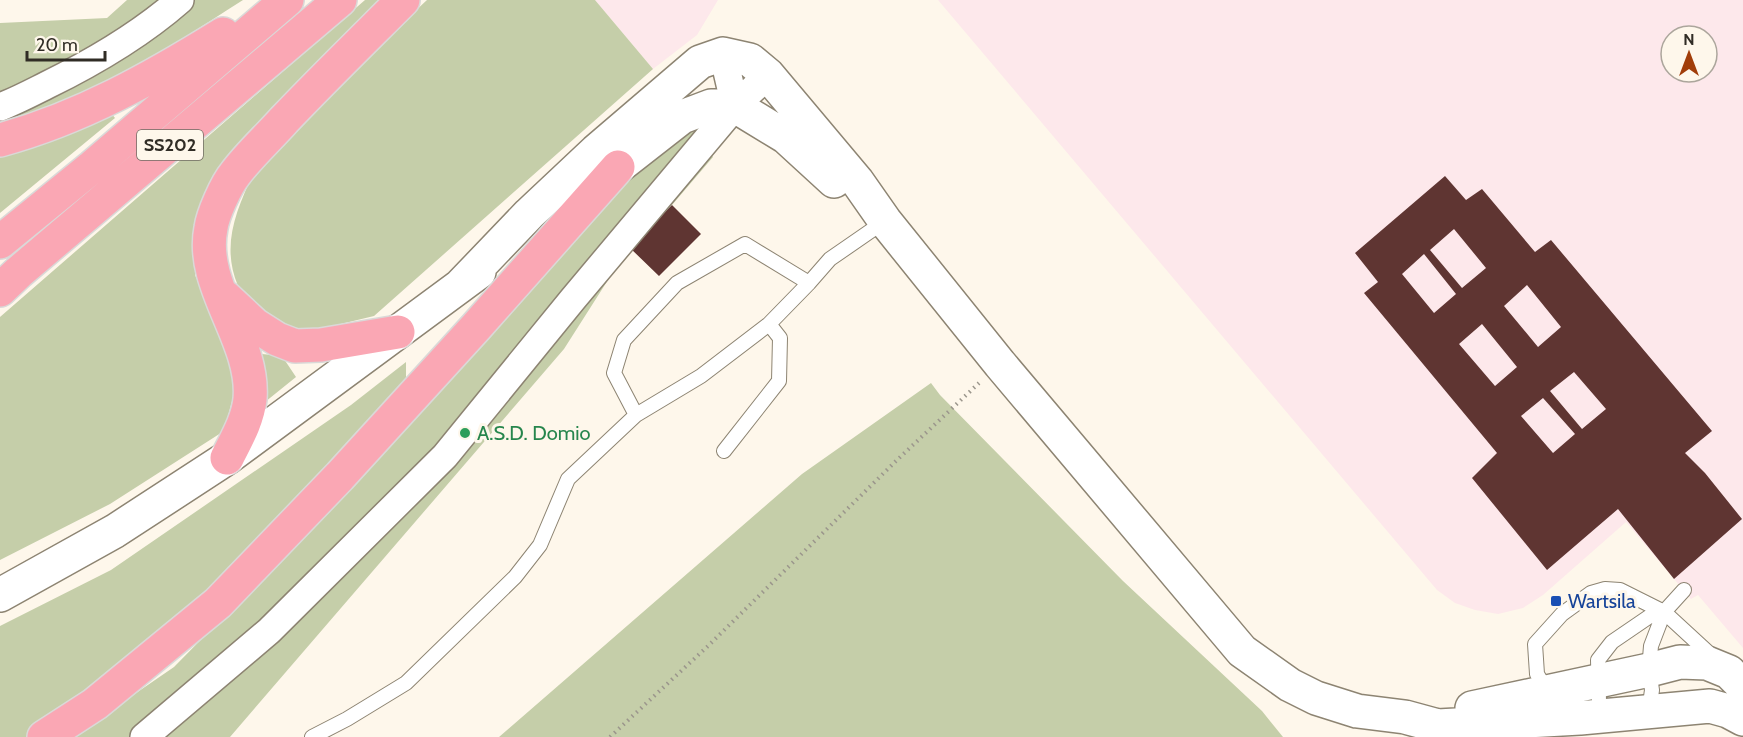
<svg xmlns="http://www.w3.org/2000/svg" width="1743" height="737" font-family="Cabin,sans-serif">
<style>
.industrial{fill:#fde8eb;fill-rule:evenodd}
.green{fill:#c5cea9}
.building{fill:#5f3532;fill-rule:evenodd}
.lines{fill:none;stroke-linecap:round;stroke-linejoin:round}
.service-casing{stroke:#8d8472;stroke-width:16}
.minor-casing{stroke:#8d8472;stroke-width:30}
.tertiary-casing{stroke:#8d8472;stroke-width:36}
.trunk-casing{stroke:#dad9d8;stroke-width:36}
.path{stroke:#9b968c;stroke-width:4;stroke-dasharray:1.5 4.5;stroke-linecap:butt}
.service{stroke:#fff;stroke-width:14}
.minor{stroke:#fff;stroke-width:27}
.tertiary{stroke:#fff;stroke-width:33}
.trunk{stroke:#faa7b4;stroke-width:33}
.leisure-dot{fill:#2e9e5b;stroke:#fef7eb;stroke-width:2}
.transit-dot{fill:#1a4fb4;stroke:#fef7eb;stroke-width:2}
.labels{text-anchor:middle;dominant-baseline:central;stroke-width:6;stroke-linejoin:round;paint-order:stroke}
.shield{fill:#fef7eb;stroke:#6e6960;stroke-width:1.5}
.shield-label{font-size:18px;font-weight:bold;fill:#302c25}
.leisure-label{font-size:20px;fill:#27864d;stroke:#fef7eb;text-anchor:start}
.transit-label{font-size:20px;fill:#164399;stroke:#fef7eb;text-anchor:start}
</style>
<rect width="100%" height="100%" fill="#fef7eb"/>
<path class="industrial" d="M 595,0 L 718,0 L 697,35 L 653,69 Z
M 938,0 L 1743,0 L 1743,648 L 1698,595 L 1691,599 L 1626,522 L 1543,595 L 1523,608 L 1498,614 L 1475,610 L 1455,603 L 1437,590 ZM 1671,36 L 1707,36 L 1707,72 L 1671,72 Z"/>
<path class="green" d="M 127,0 L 167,0 L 131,30 L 0,99 L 0,23 L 107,18 Z
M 188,0 L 243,0 C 199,28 155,58 108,81 C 73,98 37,112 0,124 L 0,115 Z
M 365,0 L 384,0 L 196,219 L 195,275 L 231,355 L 235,390 L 224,431 L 110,504 L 0,560 L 0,317 Z
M 427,0 L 595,0 L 653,69 L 374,316 L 299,334 C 283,325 264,317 249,306 C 244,302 241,293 238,286 C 221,246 236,211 253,174 L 377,47 Z
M 111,113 L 115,118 L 0,213 L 0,152 Z
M 692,125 L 713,157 L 672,205 L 629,247 L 564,349 L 230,737 L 72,737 L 174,667 L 369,469 L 621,188 Z
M 262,354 L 282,356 L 296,377 L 265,402 L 266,375 Z
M 406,362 L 406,381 L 315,484 L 203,595 L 26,737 L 0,737 L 0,626 L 111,570 L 351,405 Z
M 931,383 L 940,395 L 1123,581 L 1262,711 L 1283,737 L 499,737 L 802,474 Z"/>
<path class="building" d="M 1445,176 L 1466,200 L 1482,189 L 1535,252 L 1551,240 L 1712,431 L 1685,453 L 1705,473 L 1742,519 L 1674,579 L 1618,509 L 1547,570 L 1472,478 L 1497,453 L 1364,293 L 1378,282 L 1355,253 ZM 1454,229 L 1486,268 L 1462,288 L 1430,250 ZM 1424,254 L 1456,294 L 1434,313 L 1402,274 ZM 1527,285 L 1561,327 L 1538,347 L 1504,306 ZM 1482,324 L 1517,367 L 1495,386 L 1459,344 ZM 1574,372 L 1606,409 L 1582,429 L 1550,391 ZM 1543,398 L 1575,434 L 1553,453 L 1521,416 Z
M 672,205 L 701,234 L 659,276 L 629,247 Z"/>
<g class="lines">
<g class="service-casing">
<path id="service" d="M 636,415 L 614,373 L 624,340 L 677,283 L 745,244 L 809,283
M 724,451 L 779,381 L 780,338 L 769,324
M 1548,693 L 1537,674 L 1535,644 L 1562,614 L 1591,593 L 1605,589 L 1620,590 L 1664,612 L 1714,658
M 1649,711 L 1652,690 L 1649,670 L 1651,646 L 1664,612 L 1684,590
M 1604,716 L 1599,701 L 1598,660 L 1612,642 L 1653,614 L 1664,612
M 312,737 L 347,719 L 406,683 L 515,577 L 540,545 L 568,479 L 636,415 L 701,376 L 769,324 L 809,283 L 830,259 L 885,221"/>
</g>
<g class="minor-casing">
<path id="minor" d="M 723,54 L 735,106
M 0,107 C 16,101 31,93 47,85 C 94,62 140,35 180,0
M 144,737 L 269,631 L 445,456 L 573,299 L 735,106 L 768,75"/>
</g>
<g class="tertiary-casing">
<path id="tertiary" d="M 595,185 L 682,117 L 711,106 L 735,106 L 786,137 L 834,181
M 461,285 L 529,214 L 596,151 L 700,62 L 723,54 L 750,60 L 768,75 L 857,181 L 885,221 L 1000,364 L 1242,651 L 1290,685 L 1316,698 L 1357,711 L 1405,717 L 1438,726 L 1580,718 L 1710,706 L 1728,711 L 1743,719
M 0,595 L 115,531 L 227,458 L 479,272
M 1472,708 L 1649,670 L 1680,662 L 1707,663 L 1729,672 L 1743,686"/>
</g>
<g class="trunk-casing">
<path id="trunk" d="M 0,140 C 81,118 152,78 223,34
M 0,242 L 92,167 L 287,0
M 0,290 L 19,272 L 340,0
M 225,297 L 255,325 L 277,339 L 295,346 L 321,345 L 398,332
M 227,458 C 236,440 248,420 250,399 C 255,340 199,286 211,228 C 213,214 226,185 235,174 C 249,155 268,138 284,120 C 323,79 363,40 403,0
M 44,737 L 95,704 L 218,603 L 340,476 L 476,327 L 618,167"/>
</g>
<path class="path" d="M 610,737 L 708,646 L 897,460 L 979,383"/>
<use href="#service" class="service"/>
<use href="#minor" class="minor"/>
<use href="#tertiary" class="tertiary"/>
<use href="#trunk" class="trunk"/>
</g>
<circle class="leisure-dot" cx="465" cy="433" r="6"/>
<rect class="transit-dot" x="1550" y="595" width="12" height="12" rx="3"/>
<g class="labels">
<rect class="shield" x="137" y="130" width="66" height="30" rx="4.5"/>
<g class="shield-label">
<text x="170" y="145">SS202</text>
</g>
<g class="leisure-label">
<text x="477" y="433">A.S.D. Domio</text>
</g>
<g class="transit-label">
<text x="1568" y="601">Wartsila</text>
</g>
</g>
<g transform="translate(1689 54)"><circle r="28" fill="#fef7eb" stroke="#aca69c" stroke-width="1.5"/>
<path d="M0-4.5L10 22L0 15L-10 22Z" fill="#a13d09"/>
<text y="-9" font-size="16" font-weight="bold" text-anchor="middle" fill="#302c25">N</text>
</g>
<path d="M27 51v9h78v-9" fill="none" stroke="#302c25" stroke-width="3"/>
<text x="36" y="51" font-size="18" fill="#302c25" stroke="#fef7eb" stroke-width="4.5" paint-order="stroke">20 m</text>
</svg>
